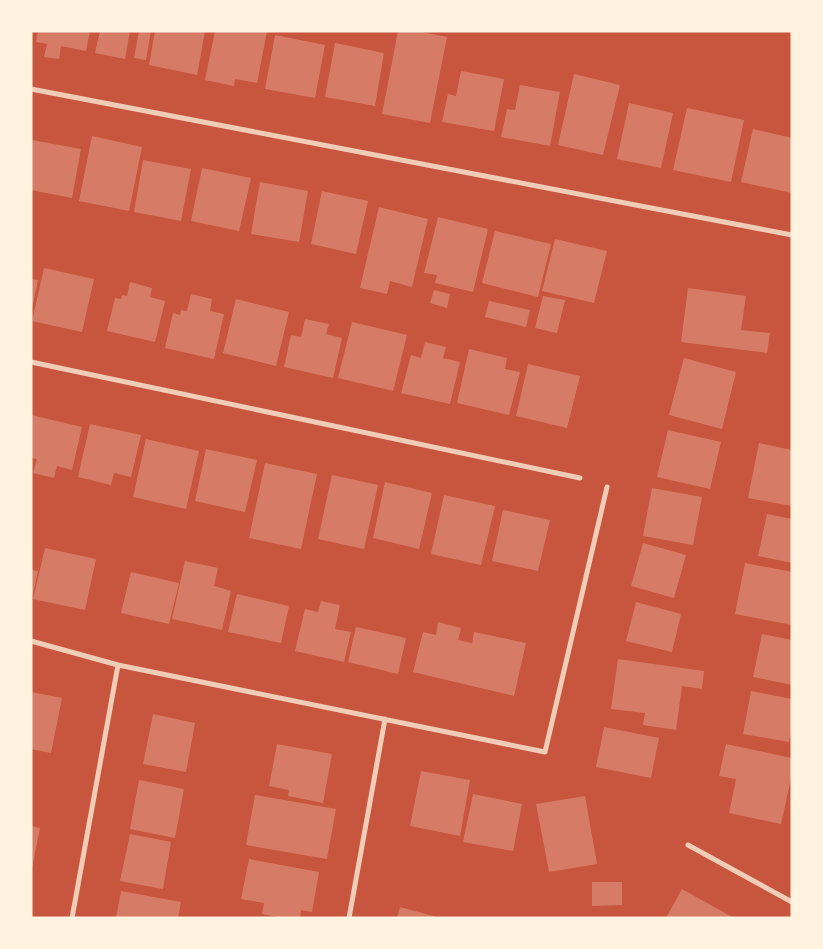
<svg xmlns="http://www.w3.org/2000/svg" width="823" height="949" font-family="Figtree,sans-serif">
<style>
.building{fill:#d67c66}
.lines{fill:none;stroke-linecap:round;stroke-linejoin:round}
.minor{stroke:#f1ccb7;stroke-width:5}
</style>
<rect width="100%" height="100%" fill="#c8553d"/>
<path class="building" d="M 38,31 L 90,31 L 86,51 L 61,46 L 59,59 L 44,57 L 47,44 L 36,42 Z
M 100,31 L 130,31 L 125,59 L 95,53 Z
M 139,31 L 151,31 L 146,60 L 134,58 Z
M 155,31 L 205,31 L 197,75 L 149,65 Z
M 215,31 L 267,31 L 257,83 L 235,79 L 234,86 L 205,80 Z
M 398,31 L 417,31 L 447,37 L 430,123 L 382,114 Z
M 275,35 L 325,45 L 315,98 L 265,89 Z
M 335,43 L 384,53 L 375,106 L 325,97 Z
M 461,71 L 504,79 L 494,131 L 442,122 L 448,94 L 456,96 Z
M 574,74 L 620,85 L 603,155 L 558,145 Z
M 520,85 L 560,92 L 550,146 L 501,137 L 507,109 L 515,110 Z
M 629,103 L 673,113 L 661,168 L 617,159 Z
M 687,108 L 744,120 L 731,182 L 673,170 Z
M 753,129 L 792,138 L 792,193 L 741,182 Z
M 92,136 L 142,147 L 129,211 L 79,201 Z
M 32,140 L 81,149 L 72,198 L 31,190 Z
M 143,160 L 191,169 L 181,221 L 134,212 Z
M 202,168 L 251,178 L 239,231 L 191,221 Z
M 260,182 L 308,191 L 299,242 L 251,234 Z
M 322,191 L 368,201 L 356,254 L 311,244 Z
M 379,207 L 428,219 L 412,287 L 390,281 L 387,294 L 360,288 Z
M 438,217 L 488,229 L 473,292 L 435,283 L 437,275 L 424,273 Z
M 495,231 L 551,244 L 538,297 L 482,283 Z
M 555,239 L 607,251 L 594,303 L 542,291 Z
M 44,268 L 94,279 L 82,332 L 32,321 Z
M 31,279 L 38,280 L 32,309 L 31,309 Z
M 130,282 L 152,288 L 150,297 L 165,301 L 155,342 L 107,331 L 115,298 L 121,299 L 122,295 L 127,296 Z
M 688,288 L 746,296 L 741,330 L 770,333 L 767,353 L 681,342 Z
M 434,290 L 450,294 L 447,308 L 430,303 Z
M 191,294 L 212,299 L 210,311 L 224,314 L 214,359 L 165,348 L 173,313 L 180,315 L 181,310 L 187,311 Z
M 543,296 L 565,300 L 557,333 L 535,328 Z
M 236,299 L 289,312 L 276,366 L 223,353 Z
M 489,301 L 530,310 L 526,327 L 485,317 Z
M 305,319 L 329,324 L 326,334 L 342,338 L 333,378 L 284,367 L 291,335 L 301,337 Z
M 352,322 L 407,335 L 393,391 L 338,378 Z
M 425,342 L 446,347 L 443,358 L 460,362 L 450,404 L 401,393 L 411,355 L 421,358 Z
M 469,349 L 507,358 L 505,369 L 520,372 L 509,415 L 457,403 Z
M 684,358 L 736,372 L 722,429 L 669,415 Z
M 528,364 L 580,376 L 567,428 L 516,416 Z
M 31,415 L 82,427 L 72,470 L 57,466 L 54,478 L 33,473 L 37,459 L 31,458 Z
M 90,424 L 141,435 L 131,477 L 114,473 L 111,485 L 78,477 Z
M 668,430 L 721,442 L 710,489 L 657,477 Z
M 146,439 L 199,451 L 186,509 L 133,497 Z
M 759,443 L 792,450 L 792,506 L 748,498 Z
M 206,449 L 257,460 L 245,512 L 195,501 Z
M 265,463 L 317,474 L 301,549 L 249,538 Z
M 332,475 L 378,485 L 364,549 L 318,539 Z
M 385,482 L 432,493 L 419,549 L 373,538 Z
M 652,488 L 702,497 L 693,545 L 643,536 Z
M 444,495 L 495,506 L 481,565 L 431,554 Z
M 503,510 L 550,520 L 538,571 L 492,561 Z
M 767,514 L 792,519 L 792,563 L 758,556 Z
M 643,543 L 686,555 L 674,598 L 631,586 Z
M 45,548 L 96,559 L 85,610 L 33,599 Z
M 185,561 L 218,568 L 214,586 L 231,591 L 222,630 L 172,619 Z
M 745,563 L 792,572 L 792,625 L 735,614 Z
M 31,570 L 38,571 L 32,598 L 31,598 Z
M 131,572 L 179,583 L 169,624 L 121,613 Z
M 237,594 L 289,606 L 281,643 L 228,632 Z
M 321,601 L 340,605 L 335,629 L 351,632 L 344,662 L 295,651 L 305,609 L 318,612 Z
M 636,602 L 681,614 L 672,652 L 626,641 Z
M 438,622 L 461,628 L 458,640 L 472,643 L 474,632 L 526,643 L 514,696 L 413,672 L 423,632 L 436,635 Z
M 356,627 L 406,638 L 398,674 L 348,662 Z
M 762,634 L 792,640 L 792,685 L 753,677 Z
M 618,659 L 704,671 L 702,689 L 682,686 L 676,730 L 643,725 L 645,713 L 611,709 Z
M 751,691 L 792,699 L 792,729 L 789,742 L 743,734 Z
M 31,692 L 62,698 L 51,753 L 31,749 Z
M 153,714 L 195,723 L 186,772 L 143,764 Z
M 604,727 L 659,738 L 651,778 L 596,767 Z
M 277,744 L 332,754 L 323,803 L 288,796 L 289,790 L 269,786 Z
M 726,744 L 792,758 L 792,774 L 781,824 L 729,813 L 736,779 L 719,776 Z
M 421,771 L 470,780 L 460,836 L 410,826 Z
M 139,780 L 184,789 L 175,838 L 130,829 Z
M 473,794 L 522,804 L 513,851 L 463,842 Z
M 255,795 L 336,809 L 327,859 L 246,845 Z
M 585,796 L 597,864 L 549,872 L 536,804 Z
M 31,826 L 40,828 L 32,868 L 31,868 Z
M 130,834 L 171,842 L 163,889 L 120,881 Z
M 249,859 L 319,872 L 312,912 L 301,910 L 300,918 L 283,918 L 262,914 L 264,903 L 241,899 Z
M 592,882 L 622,882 L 622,905 L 592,906 Z
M 682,889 L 734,918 L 666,918 Z
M 121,891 L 181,902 L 178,918 L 116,918 Z
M 400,907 L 437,917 L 436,918 L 397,918 Z"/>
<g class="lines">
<path class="minor" d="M 31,89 L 792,235
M 31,362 L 580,478
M 31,641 L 118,665 L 545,752 L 607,487
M 688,845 L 792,902
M 72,918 L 118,665
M 349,918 L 385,719"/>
</g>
<rect width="823" height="949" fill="none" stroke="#fff3e0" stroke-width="65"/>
</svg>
